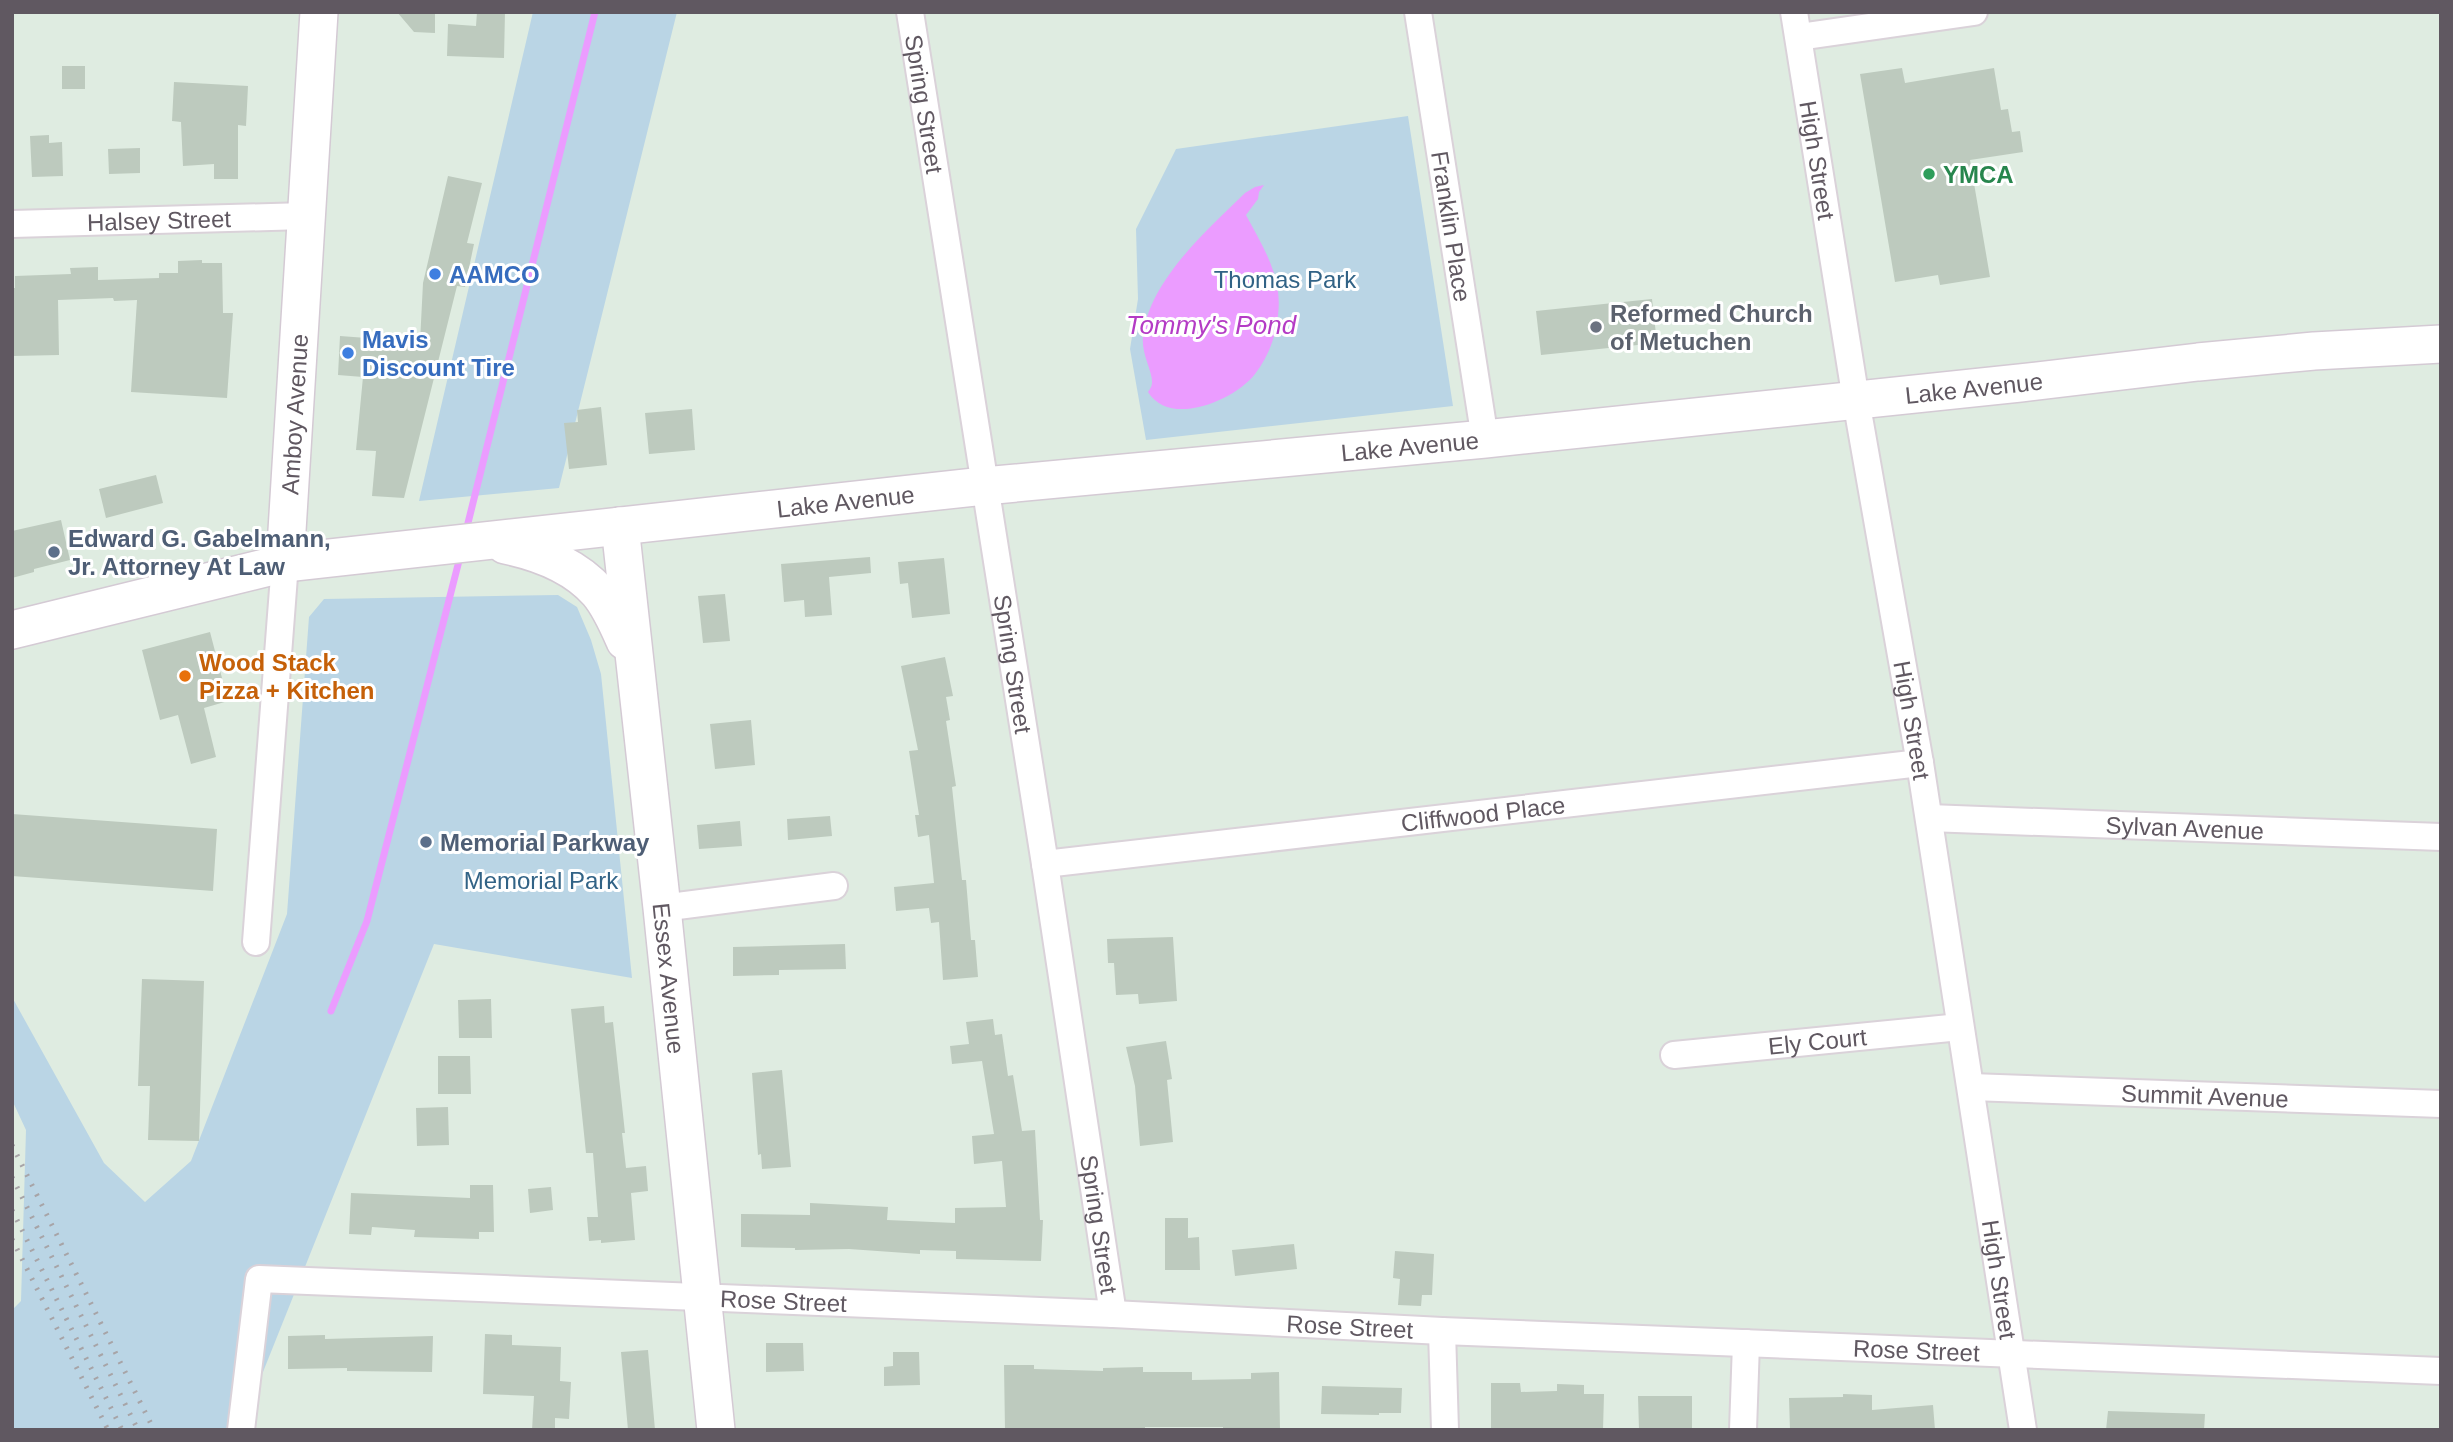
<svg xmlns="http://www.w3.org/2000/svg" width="2453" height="1442" font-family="Arial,sans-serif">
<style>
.green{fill:#bad5e5}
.water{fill:#eb9cff}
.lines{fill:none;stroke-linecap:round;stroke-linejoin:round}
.stream{stroke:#eb9cff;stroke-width:7}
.building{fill:#bdcabe}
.street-casing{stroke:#dad2d9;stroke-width:30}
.secondary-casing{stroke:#d4cad4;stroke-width:40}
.street{stroke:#fff;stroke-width:26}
.secondary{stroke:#fff;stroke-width:37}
.rail{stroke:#a7a4a7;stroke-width:5;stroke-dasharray:2 9;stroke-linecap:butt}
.leisure-dot{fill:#2e9e5b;stroke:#fff;stroke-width:2.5}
.shop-dot{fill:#3f7fe0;stroke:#fff;stroke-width:2.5}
.worship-dot{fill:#6b7280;stroke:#fff;stroke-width:2.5}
.service-dot{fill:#5c6f8a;stroke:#fff;stroke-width:2.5}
.food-dot{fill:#e8710a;stroke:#fff;stroke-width:2.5}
.labels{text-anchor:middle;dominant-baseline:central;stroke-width:6;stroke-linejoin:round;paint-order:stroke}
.street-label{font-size:24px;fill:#605861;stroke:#fff}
.leisure-label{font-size:24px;font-weight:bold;fill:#27864d;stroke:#fff;text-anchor:start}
.shop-label{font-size:24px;font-weight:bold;fill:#366cbe;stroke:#fff;text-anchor:start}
.park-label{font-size:24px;fill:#326386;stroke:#fff}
.worship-label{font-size:24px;font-weight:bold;fill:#5b616d;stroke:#fff;text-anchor:start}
.service-label{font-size:24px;font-weight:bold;fill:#4e5e75;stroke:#fff;text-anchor:start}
.food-label{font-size:24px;font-weight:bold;fill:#c56008;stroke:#fff;text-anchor:start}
.water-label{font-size:26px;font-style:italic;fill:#b43bc5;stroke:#fff}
</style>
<rect width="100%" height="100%" fill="#dfece1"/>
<path class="green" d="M 533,12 L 677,12 L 559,488 L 419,501 Z
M 1408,116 L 1453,406 L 1146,440 L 1130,349 L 1138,299 L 1136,229 L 1176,149 Z
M 558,595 L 577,607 L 591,640 L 601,674 L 632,978 L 434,944 L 253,1397 L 255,1430 L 12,1430 L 12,1310 L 21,1301 L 26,1130 L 12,1100 L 12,997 L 104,1163 L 145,1202 L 191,1161 L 287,914 L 309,617 L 324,599 Z"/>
<path class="water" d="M 1264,185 L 1259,192 L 1258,199 L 1246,215 C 1263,247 1283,277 1278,315 C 1276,337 1268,357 1255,374 C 1235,400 1170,428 1148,392 C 1150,389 1152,386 1152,383 C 1153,372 1141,354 1143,336 C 1149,281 1207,230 1245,193 L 1255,187 Z"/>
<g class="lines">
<path class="stream" d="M 466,531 L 595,12
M 331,1011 L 367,921 L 461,553"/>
</g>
<path class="building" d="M 397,12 L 435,12 L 435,33 L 414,32 Z
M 477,12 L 505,12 L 504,58 L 447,56 L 448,24 L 476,26 Z
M 62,66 L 85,66 L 85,89 L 62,89 Z
M 1902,68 L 1905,83 L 1994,68 L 2001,110 L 2008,109 L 2012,132 L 2020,131 L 2023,152 L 1970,160 L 1990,277 L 1940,285 L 1938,275 L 1895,282 L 1860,74 Z
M 174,82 L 248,86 L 246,126 L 238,125 L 238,179 L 214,179 L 214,164 L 183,166 L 181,122 L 172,121 Z
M 49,135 L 49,143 L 62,142 L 63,176 L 32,177 L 30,136 Z
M 140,148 L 140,173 L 109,174 L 108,149 Z
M 448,176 L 482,183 L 467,243 L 474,244 L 465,287 L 457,286 L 404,498 L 372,496 L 376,451 L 356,450 L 363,377 L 338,375 L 340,336 L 420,342 L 423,283 Z
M 202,260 L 202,263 L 222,263 L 223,313 L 233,313 L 227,398 L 131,392 L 137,300 L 114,301 L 113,298 L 58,300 L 59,355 L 12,356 L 12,288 L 15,288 L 15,276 L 71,274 L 70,268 L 98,267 L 98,280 L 159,278 L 159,273 L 178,273 L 178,261 Z
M 1652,299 L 1657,343 L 1541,355 L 1536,311 Z
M 601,407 L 607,465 L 569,469 L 564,423 L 578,422 L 577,410 Z
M 692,409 L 695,450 L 649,454 L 645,413 Z
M 156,475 L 163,503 L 106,518 L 99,489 Z
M 61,520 L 70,560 L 34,569 L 34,572 L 12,578 L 12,531 Z
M 870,557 L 871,573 L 829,577 L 832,615 L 805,617 L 804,600 L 784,602 L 781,564 Z
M 944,558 L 950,614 L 912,618 L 908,583 L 900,584 L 898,562 Z
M 725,594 L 730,641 L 703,643 L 698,596 Z
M 210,632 L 228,701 L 204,708 L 216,757 L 191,764 L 178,715 L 160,720 L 142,650 Z
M 945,657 L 953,696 L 946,697 L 950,720 L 946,721 L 956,786 L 952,787 L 962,880 L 966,880 L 971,940 L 975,940 L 978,977 L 943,980 L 939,922 L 931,923 L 929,908 L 896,911 L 894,887 L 934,883 L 929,835 L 918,837 L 915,815 L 919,815 L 909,751 L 918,750 L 901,666 Z
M 751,720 L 755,765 L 715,769 L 710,724 Z
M 12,814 L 217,829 L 213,891 L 12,876 Z
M 830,816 L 832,836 L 788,840 L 787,819 Z
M 740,821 L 742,846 L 699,849 L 697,825 Z
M 1173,937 L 1177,1001 L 1139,1004 L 1138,994 L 1116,995 L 1114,963 L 1108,963 L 1107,939 Z
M 845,944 L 846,969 L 779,970 L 779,975 L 733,976 L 733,947 Z
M 142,979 L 204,981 L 199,1141 L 148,1140 L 150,1086 L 138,1086 Z
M 491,999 L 492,1038 L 459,1038 L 458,1000 Z
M 604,1006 L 605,1023 L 613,1022 L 625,1133 L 622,1133 L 626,1168 L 646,1166 L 648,1191 L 631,1193 L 635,1240 L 601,1243 L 601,1240 L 589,1241 L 587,1217 L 598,1217 L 593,1153 L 586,1153 L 571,1009 Z
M 993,1019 L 995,1035 L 1002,1034 L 1008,1076 L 1013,1075 L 1022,1131 L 1035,1130 L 1040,1220 L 1043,1220 L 1041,1261 L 956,1259 L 956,1251 L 920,1250 L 920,1254 L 849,1249 L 795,1250 L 795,1248 L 741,1247 L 741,1214 L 810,1215 L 810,1203 L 888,1207 L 887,1220 L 955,1223 L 955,1208 L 1006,1207 L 1002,1161 L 974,1164 L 972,1136 L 994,1134 L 982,1061 L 952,1064 L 950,1046 L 969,1044 L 966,1022 Z
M 1166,1041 L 1172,1079 L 1167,1080 L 1173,1142 L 1140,1146 L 1135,1086 L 1126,1047 Z
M 438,1056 L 470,1056 L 471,1094 L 438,1094 Z
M 782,1070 L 791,1167 L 762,1169 L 761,1154 L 758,1155 L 752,1073 Z
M 448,1107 L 449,1145 L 417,1146 L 416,1108 Z
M 470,1185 L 493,1185 L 494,1232 L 479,1232 L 479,1239 L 414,1237 L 415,1230 L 372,1227 L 371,1235 L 349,1234 L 351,1193 L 470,1198 Z
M 551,1187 L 553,1210 L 530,1213 L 528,1189 Z
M 1165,1218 L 1188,1218 L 1188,1238 L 1199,1237 L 1200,1270 L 1165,1270 Z
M 1294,1244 L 1297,1269 L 1235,1276 L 1232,1250 Z
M 1395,1251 L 1434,1254 L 1432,1295 L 1422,1295 L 1421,1306 L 1398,1305 L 1400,1279 L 1393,1278 Z
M 485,1334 L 512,1335 L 512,1345 L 561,1347 L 560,1381 L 571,1382 L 569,1419 L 555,1418 L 555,1430 L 532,1430 L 534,1396 L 483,1394 Z
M 325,1335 L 325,1339 L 433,1336 L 432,1372 L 347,1371 L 347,1368 L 288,1369 L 288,1336 Z
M 766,1343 L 803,1343 L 804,1371 L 766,1372 Z
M 648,1350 L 655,1430 L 628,1430 L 621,1352 Z
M 893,1352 L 919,1352 L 920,1385 L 884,1386 L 884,1367 L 893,1366 Z
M 1004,1365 L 1034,1365 L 1034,1369 L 1103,1371 L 1103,1368 L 1143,1367 L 1143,1372 L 1192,1372 L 1192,1380 L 1251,1379 L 1251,1373 L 1279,1372 L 1280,1430 L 1223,1430 L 1223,1427 L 1145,1427 L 1145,1430 L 1005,1430 Z
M 1491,1383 L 1520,1383 L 1521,1392 L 1557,1391 L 1557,1384 L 1584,1385 L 1584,1394 L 1604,1394 L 1603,1430 L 1491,1430 Z
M 1322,1386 L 1402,1388 L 1401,1413 L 1379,1413 L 1379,1415 L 1321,1414 Z
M 1843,1394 L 1872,1395 L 1872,1410 L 1933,1405 L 1935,1430 L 1790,1430 L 1789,1398 L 1843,1397 Z
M 1638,1396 L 1692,1396 L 1692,1430 L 1639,1430 Z
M 2108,1411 L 2205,1414 L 2204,1430 L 2106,1430 Z"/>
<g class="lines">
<g class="street-casing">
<g id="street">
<path id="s1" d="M 910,12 L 1045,864 L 1113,1314"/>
<path id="s2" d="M 1418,12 L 1485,439"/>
<path id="s3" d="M 1794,12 L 1856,400 L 1920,763 L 2023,1430"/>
<path d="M 1799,37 L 1974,12"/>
<path id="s4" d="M 12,224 L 306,216"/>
<path id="s5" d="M 1929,818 L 2441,837"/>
<path id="s6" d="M 1045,864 L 1920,763"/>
<path d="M 662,908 L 834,886"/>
<path d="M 256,942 L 285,563"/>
<path id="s7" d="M 1674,1055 L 1960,1027"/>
<path id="s8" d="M 1971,1087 L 2441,1104"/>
<path d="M 1442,1331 L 1445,1430"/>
<path id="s9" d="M 241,1430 L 259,1279 L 1113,1314 L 1442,1331 L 2441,1371"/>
<path d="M 1743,1430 L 1746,1343"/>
</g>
</g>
<g class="secondary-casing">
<g id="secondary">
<path id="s10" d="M 620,526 L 662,908 L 716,1430"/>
<path d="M 505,545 C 539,552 575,566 598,592 C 610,606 618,625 625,641"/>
<path id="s11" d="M 285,563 L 319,12"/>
<path id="s12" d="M 12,630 L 285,563 L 984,486 L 1485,439 L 2020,383 L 2198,362 L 2314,351 L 2441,344"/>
</g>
</g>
<use href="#street" class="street"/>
<use href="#secondary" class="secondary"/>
<path class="rail" d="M 12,1145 L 154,1430
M 12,1177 L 138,1430
M 12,1210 L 122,1430
M 12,1239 L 108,1430"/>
</g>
<circle class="leisure-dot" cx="1929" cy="174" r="7"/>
<g class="shop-dot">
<circle cx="435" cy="274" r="7"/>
<circle cx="348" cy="353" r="7"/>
</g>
<circle class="worship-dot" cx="1596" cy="327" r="7"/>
<g class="service-dot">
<circle cx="54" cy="552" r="7"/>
<circle cx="426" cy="842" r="7"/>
</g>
<circle class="food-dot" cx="185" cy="676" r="7"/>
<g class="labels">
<g class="street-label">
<text stroke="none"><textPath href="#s1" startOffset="93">Spring Street</textPath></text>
<text stroke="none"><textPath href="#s3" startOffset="150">High Street</textPath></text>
<text stroke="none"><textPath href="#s4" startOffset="147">Halsey Street</textPath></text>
<text stroke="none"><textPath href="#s2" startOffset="217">Franklin Place</textPath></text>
<text stroke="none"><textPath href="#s12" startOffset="1979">Lake Avenue</textPath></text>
<text stroke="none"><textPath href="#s11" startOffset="149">Amboy Avenue</textPath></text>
<text stroke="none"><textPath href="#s12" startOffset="1412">Lake Avenue</textPath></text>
<text stroke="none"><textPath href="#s12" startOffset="845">Lake Avenue</textPath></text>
<text stroke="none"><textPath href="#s1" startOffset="660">Spring Street</textPath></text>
<text stroke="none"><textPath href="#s3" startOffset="718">High Street</textPath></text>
<text stroke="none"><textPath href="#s6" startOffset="441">Cliffwood Place</textPath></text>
<text stroke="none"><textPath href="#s5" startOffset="256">Sylvan Avenue</textPath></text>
<text stroke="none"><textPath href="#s10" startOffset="455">Essex Avenue</textPath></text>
<text stroke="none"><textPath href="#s7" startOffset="144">Ely Court</textPath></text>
<text stroke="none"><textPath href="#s8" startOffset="234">Summit Avenue</textPath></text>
<text stroke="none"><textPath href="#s1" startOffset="1227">Spring Street</textPath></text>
<text stroke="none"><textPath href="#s3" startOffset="1284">High Street</textPath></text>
<text stroke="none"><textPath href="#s9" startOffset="677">Rose Street</textPath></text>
<text stroke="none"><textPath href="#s9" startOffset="1244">Rose Street</textPath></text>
<text stroke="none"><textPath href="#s9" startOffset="1811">Rose Street</textPath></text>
</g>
<g class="leisure-label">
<text x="1943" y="174">YMCA</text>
</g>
<g class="shop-label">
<text x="449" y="274">AAMCO</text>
<text x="362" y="339">Mavis<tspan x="362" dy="28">Discount Tire</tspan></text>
</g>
<g class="park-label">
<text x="1285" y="279">Thomas Park</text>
<text x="541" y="880">Memorial Park</text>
</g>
<g class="worship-label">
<text x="1610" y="313">Reformed Church<tspan x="1610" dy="28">of Metuchen</tspan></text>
</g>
<g class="service-label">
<text x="68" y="538">Edward G. Gabelmann,<tspan x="68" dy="28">Jr. Attorney At Law</tspan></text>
<text x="440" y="842">Memorial Parkway</text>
</g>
<g class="food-label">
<text x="199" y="662">Wood Stack<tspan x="199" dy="28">Pizza + Kitchen</tspan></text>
</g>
<g class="water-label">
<text x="1211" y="325">Tommy's Pond</text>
</g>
</g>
<rect width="2453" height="1442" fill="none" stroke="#605861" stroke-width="28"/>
</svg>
